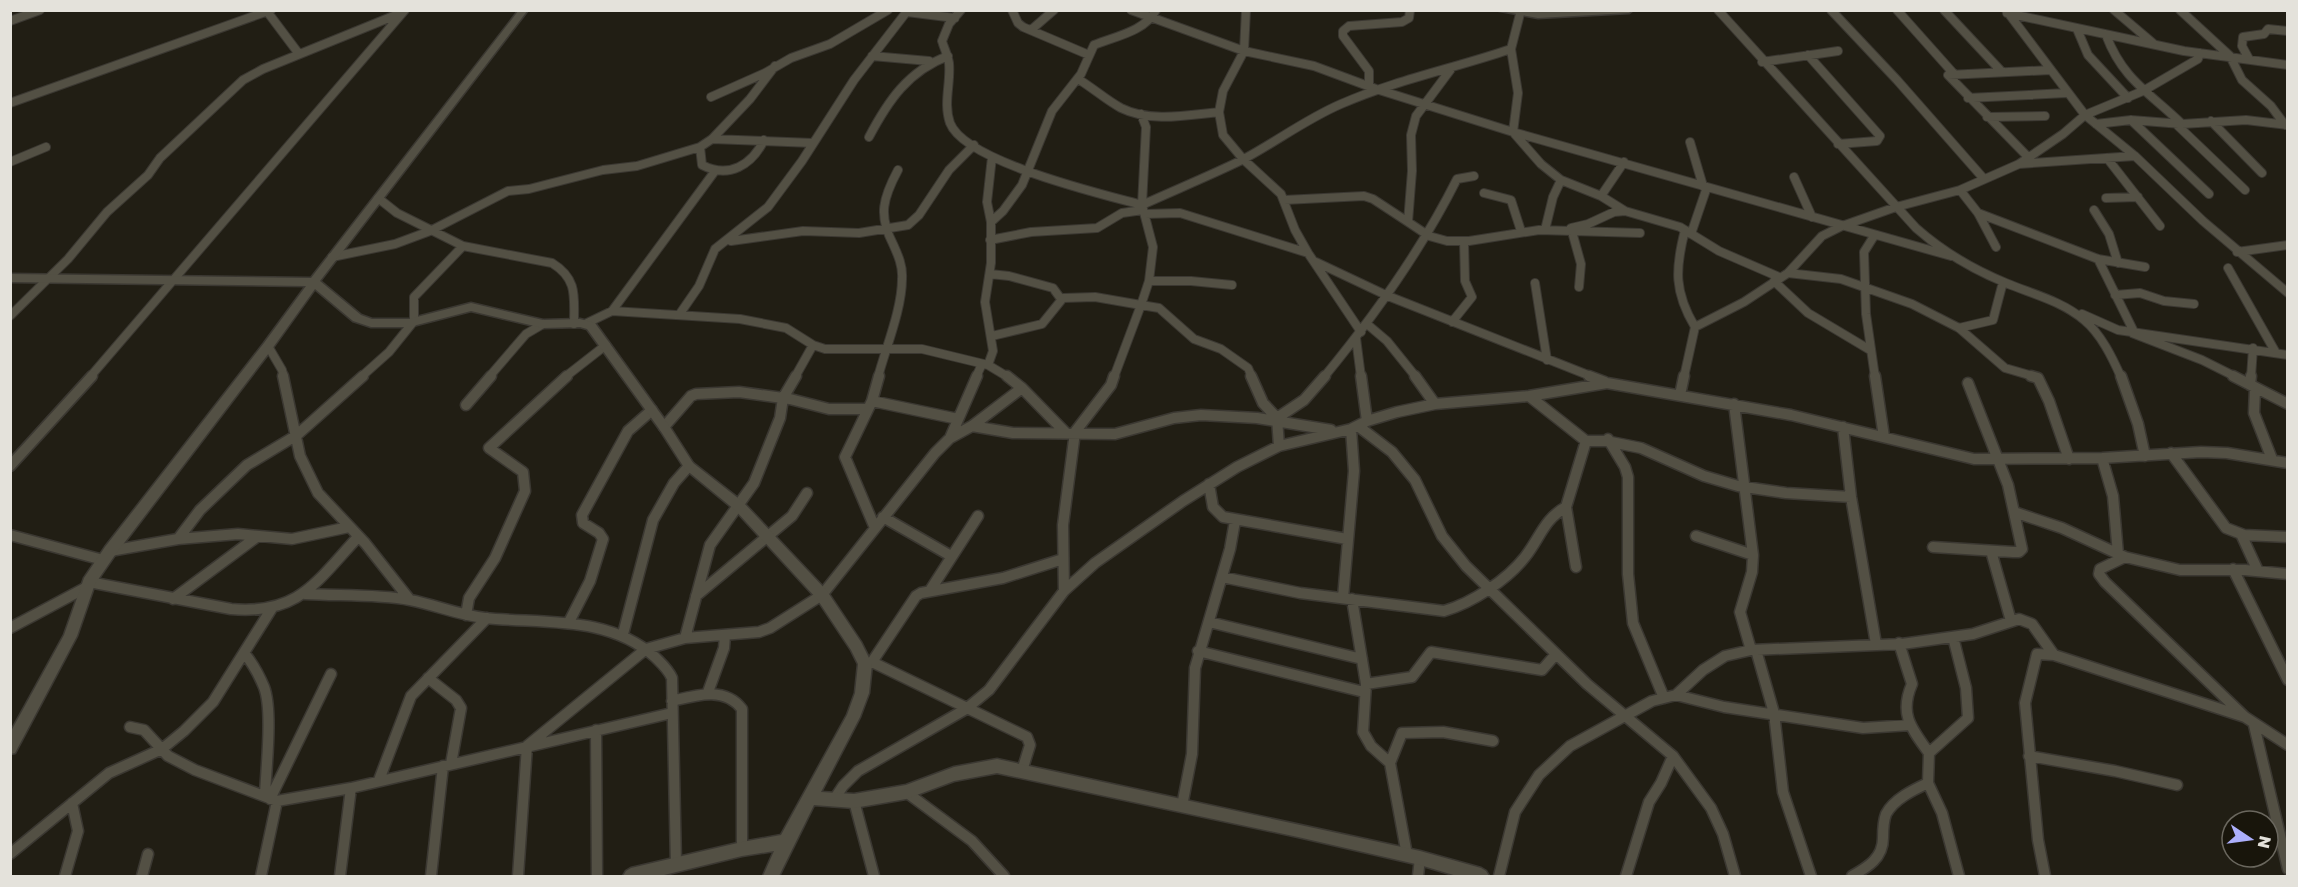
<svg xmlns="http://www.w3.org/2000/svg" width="2298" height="887" font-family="'Golos Text',sans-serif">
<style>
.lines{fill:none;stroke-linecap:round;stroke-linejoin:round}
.minor-far1-casing{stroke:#3b3832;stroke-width:10}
.minor-casing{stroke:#3b3832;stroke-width:13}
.tertiary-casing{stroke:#3b3832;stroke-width:3}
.minor-far1{stroke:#535044;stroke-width:8}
.minor{stroke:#535044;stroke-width:10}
.tertiary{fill:#535044;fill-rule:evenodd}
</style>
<rect width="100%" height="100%" fill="#211e14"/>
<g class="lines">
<g class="minor-far1-casing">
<path id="minor-far1" d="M 266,10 L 299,54
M 961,10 L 949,24 L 942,41 C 944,48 948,56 949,63 C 951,83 943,103 950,123 C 965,162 1102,194 1142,205 C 1175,190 1209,176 1242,160 C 1276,142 1306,119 1341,104 C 1396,80 1455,68 1511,49
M 1012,10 L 1018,23 L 1023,27 L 1089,55
M 1131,10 L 1244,51 L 1314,66 L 1376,89 L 1513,132 L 1951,256
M 1246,10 L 1244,51 L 1223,91 L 1219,112 L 1223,135 L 1243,159 L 1281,194 L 1295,230 L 1308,253 L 1361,332
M 1521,10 L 1511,49 L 1518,93 L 1513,132 L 1541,164 L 1561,180 L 1601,196 L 1625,211
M 1718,10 L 1916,228 C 1943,252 1972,269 2006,283 C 2032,294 2062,301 2084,320 C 2101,334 2112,357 2121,377
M 1831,10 L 1897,80 L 1984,179
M 1897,10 L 1954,74
M 1944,10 L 2002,72
M 2006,10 L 2085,115 L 2135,156 L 2203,221 L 2288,293
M 2114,10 L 2154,44
M 2180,10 L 2230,56 L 2242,80 L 2271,106 L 2285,125
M 907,12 L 955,18
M 2007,13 L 2184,51 L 2288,65
M 10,21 L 40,10
M 2077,29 L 2088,55 L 2128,98
M 1031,30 L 1054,10
M 2106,35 C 2123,80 2149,92 2182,124
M 1808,55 L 1880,136 L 1877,141 L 1838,144
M 872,56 L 929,61
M 2249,59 L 2242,46 L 2243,37 L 2264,34 L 2268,29 L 2288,31
M 1762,62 L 1838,51
M 1451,69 L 1416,116 L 1411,135 L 1412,171 L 1408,222 L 1429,236 L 1447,241 L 1469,241 L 1539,230 L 1640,233
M 1078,79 C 1093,88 1106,100 1121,108 C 1151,123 1188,115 1219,112
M 1369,87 L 1369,71 L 1343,36 L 1343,31 L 1349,26 L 1402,22 L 1409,18 L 1410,10
M 711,97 L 765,73 L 791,58 L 830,44 L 888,10
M 1968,98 L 2066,93
M 10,103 L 271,10
M 1141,114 L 1146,127 L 1142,205 L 1153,247 L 1149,281 L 1141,305 L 1159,308 L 1194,339 L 1221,349 L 1248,368 L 1252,377
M 1987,117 L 2045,116
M 2131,120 L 2209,194
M 2211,121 L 2262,173
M 2175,123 L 2245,190
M 2096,124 L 2131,120 L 2182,124 L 2246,120 L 2288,125
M 869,137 C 888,101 908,71 948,56
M 712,139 L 813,143
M 1690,142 L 1703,186
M 700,147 L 702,165 C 729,179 752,165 764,140
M 2028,157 L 1948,75 L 2051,70
M 2107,158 L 2160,226
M 10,162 L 46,147
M 2019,164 L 2135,156
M 1794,177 L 1812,217
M 1960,190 L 1978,213 L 1996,247
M 1484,193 L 1511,200 L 1521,231
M 1601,196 L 1624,162
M 378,198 L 397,213 L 463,246 L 552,263 C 578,279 574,297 574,324
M 2106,198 L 2138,197
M 1284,200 L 1364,196 L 1373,199 L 1408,222
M 2094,210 L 2109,234 L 2118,263
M 1978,213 L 2098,259 L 2145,267
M 1145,214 L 1180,213 L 1308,253
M 991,222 L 1003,211 L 1022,185 L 1052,111 L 1081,74 L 1094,45 C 1116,36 1144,32 1156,10
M 1545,230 L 1553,197 L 1561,180
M 1685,230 C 1675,269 1674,292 1695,327
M 1691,234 L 1707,187
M 1874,236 L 1864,252 L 1866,314 L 1875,377
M 990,240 L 1031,232 L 1097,228 L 1122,213 L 1143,210
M 731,241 L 803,231 L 859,233 L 908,225 L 919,215 L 949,170 L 974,145
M 2237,252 L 2288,245
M 332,257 L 395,244 L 430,231 L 508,191 L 529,189 L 603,170 L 637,166 L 700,147 L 712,139 L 750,99 L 775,66
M 2098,259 L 2133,330
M 1316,262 L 1388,296 L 1593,377
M 2228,268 L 2276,353
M 1788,273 L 1841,279 L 1912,304 L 1959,328 L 2005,368 L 2036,377
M 990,274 L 1009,276 L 1053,288 L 1061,299
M 1149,281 L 1191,281 L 1232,285
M 1774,281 L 1808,313 L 1870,350
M 1535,283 L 1547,360
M 1579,287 L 1581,264 L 1571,228 L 1588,224 L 1614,212 L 1625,211 L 1680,227 L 1719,251 L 1779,277
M 2115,295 L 2140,293 L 2164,301 L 2194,304
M 612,311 L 715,171
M 2082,314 L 2118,330 L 2288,355
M 679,315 L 699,286 L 715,249 L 768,207 L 802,161 L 854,80 L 908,10
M 10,316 L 68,259 L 107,212 L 148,175 L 160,158 L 243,80 L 263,69 L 401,13
M 1452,322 L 1472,297 L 1465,281 L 1464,241
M 587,323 L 612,311 L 740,319 L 786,328 L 813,345 L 825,349 L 922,349 L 988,365 L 1008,377
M 1367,324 L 1387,341 L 1416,377
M 1959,328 L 1993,320 L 2003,282
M 2132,333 L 2202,360 L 2236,377
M 992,336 L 1042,324 L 1063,298 L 1095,297 L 1141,305 L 1114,377
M 1356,338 L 1361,377
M 268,346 L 282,370 L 284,377
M 988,365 L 993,351 L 985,302 L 991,263 L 991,222 L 987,202 L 992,157
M 90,377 L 405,10
M 361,377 L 389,352 L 414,321 L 414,297 L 463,246
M 489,377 L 526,334 L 543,324
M 565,377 L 606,345
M 795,377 L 813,345
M 878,377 C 886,347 902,309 902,279 C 903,266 898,255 893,244 C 878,215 883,198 898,170
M 976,377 L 982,364
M 1324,377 C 1375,315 1421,251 1457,179 L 1474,176
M 1684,377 L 1695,327 L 1744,302 L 1788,273 L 1822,236 L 1842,226 L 1896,207 L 1960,190 L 2019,164 L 2063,134 L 2085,115 L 2143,91 L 2198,59 L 2200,53
M 2251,377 L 2253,348"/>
</g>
<g class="minor-casing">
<path id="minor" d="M 283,376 L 300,456 L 318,493 L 365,543 L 410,600
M 1007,376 L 1022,388 L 1066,433
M 1251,376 L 1263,403 L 1277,418 L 1279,446
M 1361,376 L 1367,421
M 1415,376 L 1435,404
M 1589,376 L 1605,382
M 1875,376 L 1884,437
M 2031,376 L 2038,378 L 2049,401 L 2069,459
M 2121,376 L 2138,424 L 2145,456
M 2233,376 L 2288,404
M 2250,385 L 2251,376
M 2255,388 L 2254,413 L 2272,459
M 1680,395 L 1684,376
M 1529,396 L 1586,441 L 1606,441 L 1641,448 L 1704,476 L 1738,486 L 1786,493 L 1851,497
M 872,401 L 958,419
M 1734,404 L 1753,555 L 1752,572 L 1740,612 L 1751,650
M 466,405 L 491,376
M 1277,418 L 1304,400 L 1325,376
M 972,426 L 1013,433 L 1115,434 L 1174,418 L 1201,415 L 1257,418 L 1331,430
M 1358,426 L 1392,452 L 1415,480 L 1442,536 L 1466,566 L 1587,684 L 1673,756 L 1711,808 L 1723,834 L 1735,876
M 664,427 L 691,396 L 696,394 L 739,392 L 790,399 L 829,409 L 868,409
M 1843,427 L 1851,497 L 1876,644
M 950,438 L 977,376
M 1608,439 L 1625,467 L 1628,477 L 1628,574 L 1633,623 L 1664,698
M 2171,453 L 2226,528 L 2244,535 L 2288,537
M 2102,458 L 2113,496 L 2118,554
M 10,466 L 92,376
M 1209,484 L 1213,507 L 1223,517 L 1347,539
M 2017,513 L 2062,528 L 2125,557 L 2180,570 L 2245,570 L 2288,574
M 883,517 L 951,556
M 875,528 L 845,457 L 872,401 L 879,376
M 2241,534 L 2258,571
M 10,535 L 103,560
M 1696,536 L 1753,555
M 178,539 L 200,510 L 247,465 L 297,435 L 363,376
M 1933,547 L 2013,552 L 2019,552 L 2022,549 L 2008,485 L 1968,383
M 110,551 L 178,539 L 238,534 L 292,539 L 349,527
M 1991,551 L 2011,621
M 2125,557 L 2100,569 L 2099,574 L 2105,582 L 2245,717 L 2288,745
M 1576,567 L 1566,507 L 1586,441
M 2233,569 L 2288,680
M 1222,577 L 1300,593 L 1444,611 C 1472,603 1507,580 1525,557 C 1540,538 1544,519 1566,507
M 89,582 L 231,609 C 299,615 316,582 358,537
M 931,589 L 978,516
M 1064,591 L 1063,525 L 1075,432 L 1111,385 L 1114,376
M 305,594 C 339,596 376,594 410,600 C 436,605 458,615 485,618 C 543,624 608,615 655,657 C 662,664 668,669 672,678 L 676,864
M 696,596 L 792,516 L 807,493
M 1343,598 L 1354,471 L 1351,429
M 173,599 L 258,536
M 1352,599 L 1366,684 L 1363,732 L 1371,746 L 1390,763 L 1407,855
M 466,615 L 469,598 L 495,558 L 525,491 L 523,472 L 489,448 L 567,376
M 569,622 L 590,581 L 603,539 L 599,533 L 583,523 L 582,515 L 628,431 L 652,410
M 1209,622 L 1362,659
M 10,628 L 87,587
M 623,634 L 653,520 L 674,483 L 689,466
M 1953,637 L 1966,688 L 1968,718 L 1929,753 L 1928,783 L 1942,813 L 1959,876
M 685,638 L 710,545 L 754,483 L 780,418 L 783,398 L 796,376
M 1899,643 L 1912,684 C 1899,714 1911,728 1929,753
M 1756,650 L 1774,713 L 1783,792 L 1811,876
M 1198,651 L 1364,692
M 245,654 C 253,664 259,675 264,687 C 273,710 266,769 265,795
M 872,662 L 1027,737 L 1030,745 L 1022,771
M 865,664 L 872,662 L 916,596 L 921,593 L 1003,578 L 1063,559
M 428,678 L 456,700 L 461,708 L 451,764
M 1366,684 L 1412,677 L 1431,652 L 1542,670 L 1556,654
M 708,692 L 724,648 L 725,635
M 1676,695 L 1724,707 L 1863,728 L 1911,725
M 672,701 C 696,695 725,686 742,709 L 742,849
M 2254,725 L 2288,869
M 130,727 L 144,730 L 168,756 L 195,770 L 277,801 L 351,788 L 672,713
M 596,730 L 597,876
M 2029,756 L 2115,771 L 2177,785
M 1390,763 L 1402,733 L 1443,732 L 1493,741
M 379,780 L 411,696 L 487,618
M 906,792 L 972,841 L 1004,876
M 270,799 L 331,674
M 833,801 L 843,786 L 858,771 L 966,709 L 989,690 L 1064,591 L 1095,563 L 1183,501 L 1237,467 L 1279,446 L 1351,429 L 1367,421 L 1397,412 L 1435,404 L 1529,396 L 1607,383 L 1791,415 L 1974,459 L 2102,458 L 2201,452 L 2227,453 L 2288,463
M 854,801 L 874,876
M 1182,806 L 1192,754 L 1195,668 L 1230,549 L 1235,521
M 10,854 L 109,773 L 162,749 L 184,731 L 213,702 L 272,608
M 65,876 L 78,831 L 72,803
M 142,876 L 148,854
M 261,876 L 277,801
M 340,876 L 351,788
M 431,876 L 443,766
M 518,876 L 527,746 L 646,649 L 685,638 L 759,632 L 770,628 L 822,595 L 935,453 L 950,438 L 972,426 L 1022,388
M 1418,876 L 1420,858
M 1499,876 L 1515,812 L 1539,775 L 1570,746 L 1652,701 L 1676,695 L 1703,670 L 1725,656 L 1751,650 L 1902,644 L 1973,634 L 2019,619 L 2032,624 L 2054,655
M 1626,876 L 1649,802 L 1661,783 L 1673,756
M 1852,876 C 1868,867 1883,858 1883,838 C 1883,830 1883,822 1886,814 C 1894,799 1913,790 1928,783
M 2045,876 L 2038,840 L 2025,703 L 2037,654 L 2054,655 L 2245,717"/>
</g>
<g class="tertiary-casing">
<path id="tertiary" d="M 519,10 L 528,10 L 320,281 L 361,315 L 372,319 L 409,319 L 471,303 L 543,320 L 580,319 L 595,323 L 668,424 L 693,463 L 743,502 L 827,591 L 861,642 L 872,664 L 869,693 L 860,717 L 821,792 L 854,794 L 906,785 L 954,767 L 997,759 L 1420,851 L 1481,868 L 1486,871 L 1489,876 L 1457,876 L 1420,865 L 1298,837 L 997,773 L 954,781 L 906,799 L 854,808 L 814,805 L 779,876 L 763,876 L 774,851 L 742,856 L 660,876 L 623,876 L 626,871 L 631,868 L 742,842 L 781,835 L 847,715 L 855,693 L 858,664 L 851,650 L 817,599 L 735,510 L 685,469 L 660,430 L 587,329 L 580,327 L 543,328 L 471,311 L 409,327 L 371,327 L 353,321 L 315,289 L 272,349 L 115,555 L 95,584 L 77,636 L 15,753 L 10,754 L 10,733 L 64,635 L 84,578 L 105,547 L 264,343 L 306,286 L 10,282 L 10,274 L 311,278 Z
M 1495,10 L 1538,12 L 1633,10 L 1629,13 L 1538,18 Z"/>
</g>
<use href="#minor-far1" class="minor-far1"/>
<use href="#minor" class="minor"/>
<use href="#tertiary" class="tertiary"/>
</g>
<rect width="2298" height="887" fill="none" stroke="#e4e2db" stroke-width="24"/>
<g transform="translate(2250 839) rotate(103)"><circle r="28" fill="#18150b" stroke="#6a675e" stroke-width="1.5"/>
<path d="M0-4.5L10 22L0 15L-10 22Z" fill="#acaffb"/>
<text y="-9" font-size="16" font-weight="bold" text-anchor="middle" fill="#e4e2db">N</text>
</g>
</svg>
